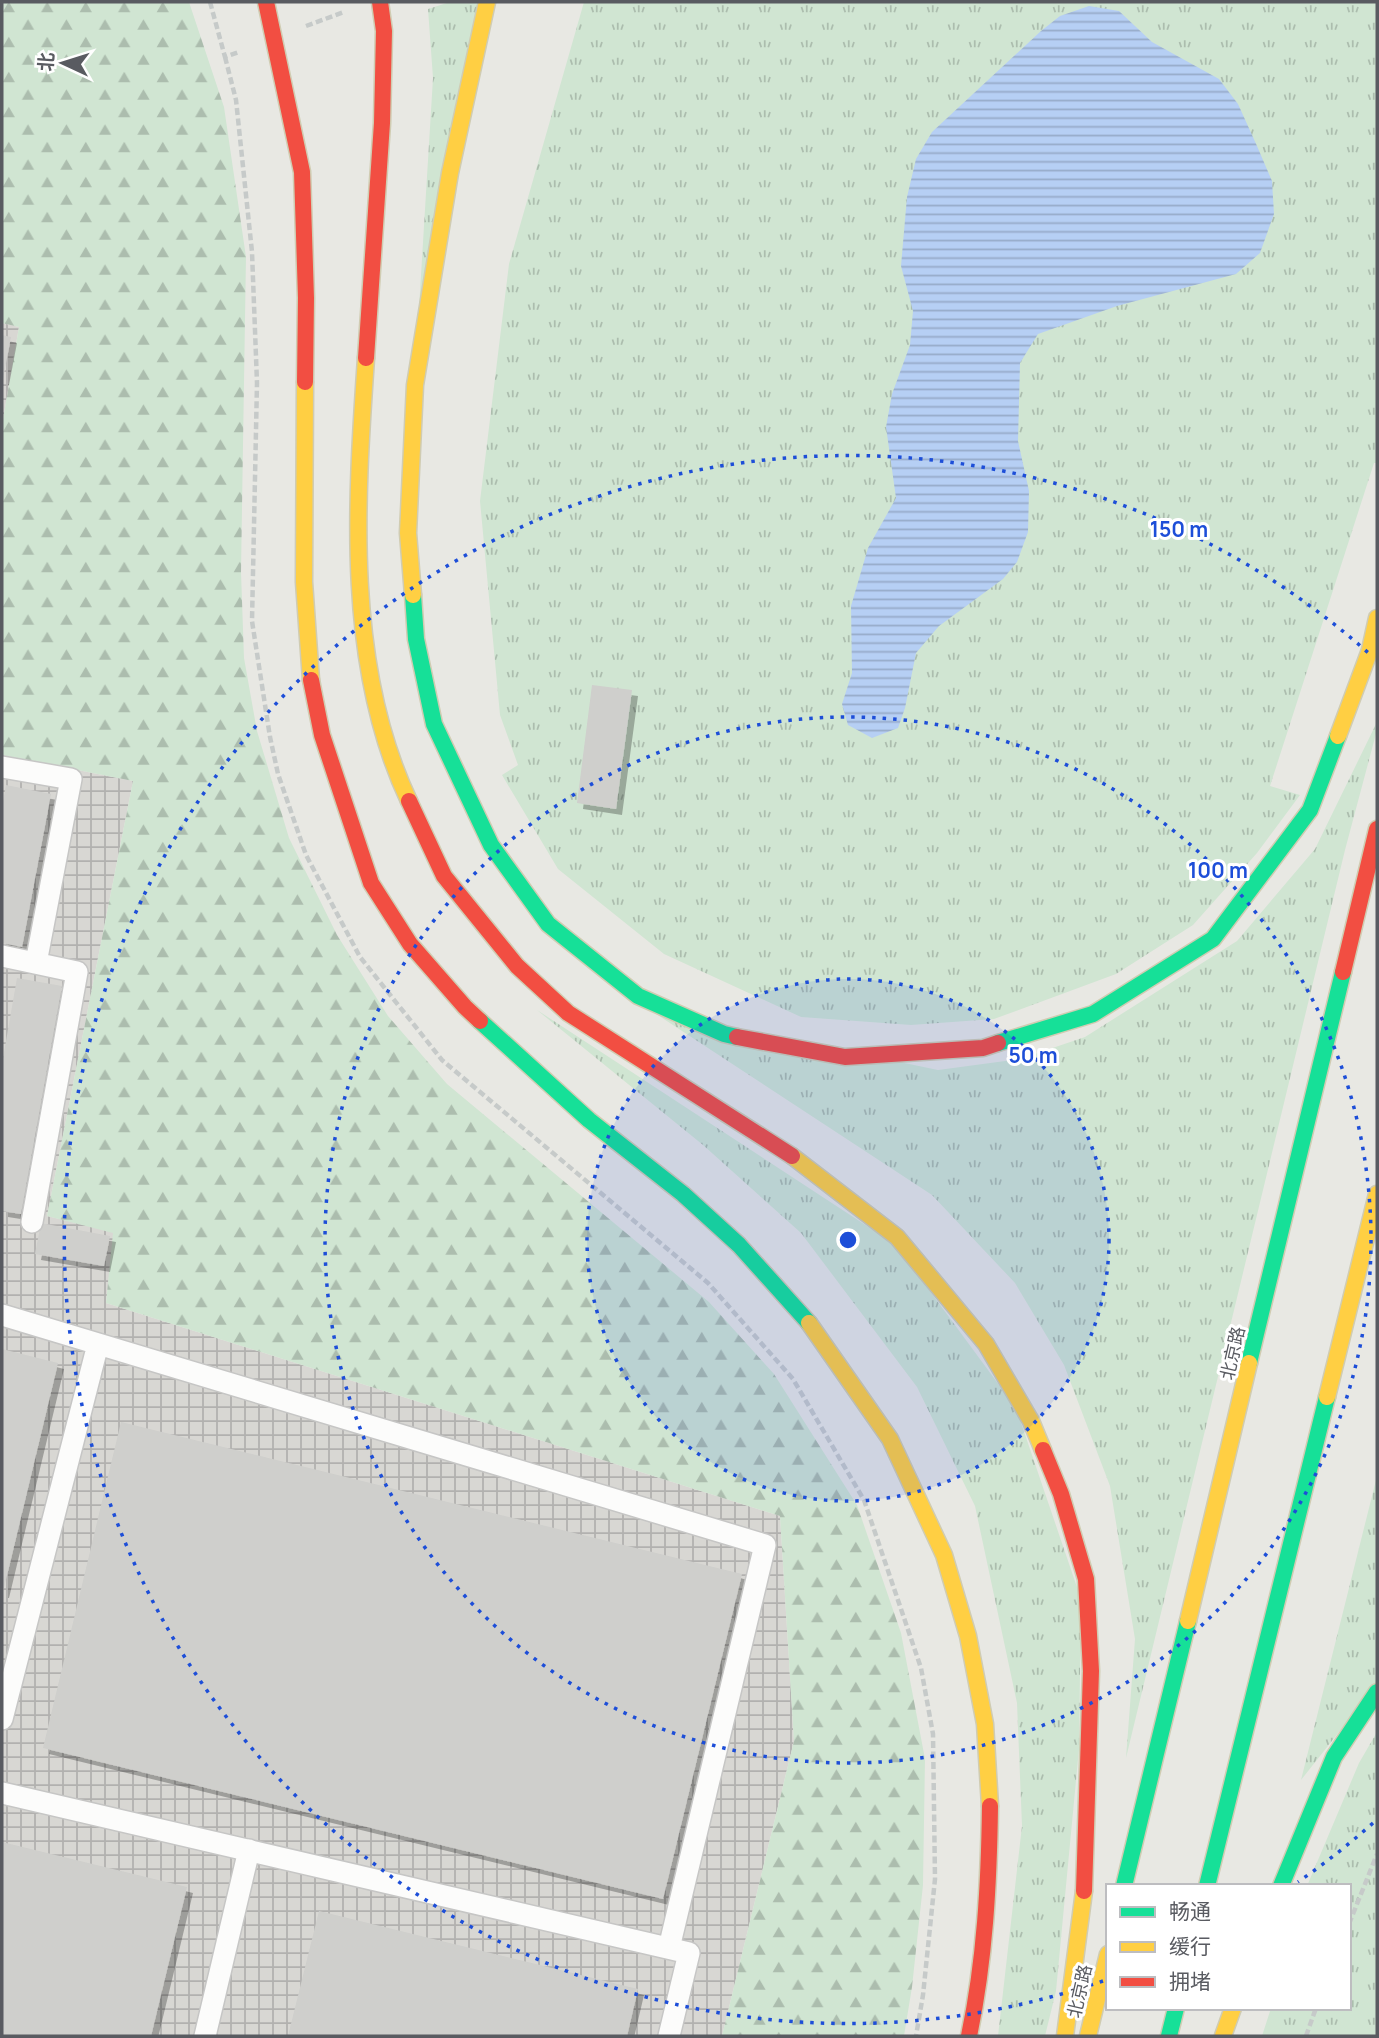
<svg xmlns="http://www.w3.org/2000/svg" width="1379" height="2038" font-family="Manrope,'Noto Sans SC',sans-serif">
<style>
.industrial{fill:url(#industrial-grid)}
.grass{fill:url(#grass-tufts)}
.forest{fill:url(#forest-firs)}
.water{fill:url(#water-rules)}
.building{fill:#cfcfcc;filter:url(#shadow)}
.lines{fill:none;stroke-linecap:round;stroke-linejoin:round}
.lane-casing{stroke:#c6c6c5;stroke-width:24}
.fast-casing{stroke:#d0ccb2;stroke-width:19}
.slow-casing{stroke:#d0ccb2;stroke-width:19}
.jam-casing{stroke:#d0ccb2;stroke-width:19}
.path{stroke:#c6cac9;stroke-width:4.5;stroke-dasharray:7 3.5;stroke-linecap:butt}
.lane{stroke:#fcfcfb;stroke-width:21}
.fast{stroke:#16e098;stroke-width:16}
.slow{stroke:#ffcf43;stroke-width:16}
.jam{stroke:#f24e42;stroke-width:16}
.ring{fill:none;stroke:#1d4ed8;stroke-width:3.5;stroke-dasharray:3.5 7}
.labels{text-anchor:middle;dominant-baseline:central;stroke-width:6;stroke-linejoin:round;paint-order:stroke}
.street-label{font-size:18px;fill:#595b61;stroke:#fff}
.centre{fill:#1d4ed8;stroke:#fff;stroke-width:3.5}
.ring-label{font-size:21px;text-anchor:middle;font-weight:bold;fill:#1d4ed8;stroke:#fff;stroke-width:6;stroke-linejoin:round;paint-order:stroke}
</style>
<defs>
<pattern id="industrial-grid" width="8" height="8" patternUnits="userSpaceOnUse" patternTransform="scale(1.75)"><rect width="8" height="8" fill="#d8d7d3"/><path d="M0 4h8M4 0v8" fill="none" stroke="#b2b1af"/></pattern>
<pattern id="grass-tufts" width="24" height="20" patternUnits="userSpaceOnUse" patternTransform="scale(1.75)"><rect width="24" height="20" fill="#d0e5d2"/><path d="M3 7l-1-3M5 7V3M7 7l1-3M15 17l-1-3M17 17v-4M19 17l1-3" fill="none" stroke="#acbdae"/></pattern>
<pattern id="forest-firs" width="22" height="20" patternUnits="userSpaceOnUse" patternTransform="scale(1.75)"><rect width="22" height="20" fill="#d0e5d2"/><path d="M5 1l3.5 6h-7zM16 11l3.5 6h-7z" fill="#acbdae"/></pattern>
<pattern id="water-rules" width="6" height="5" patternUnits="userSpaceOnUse" patternTransform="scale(1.75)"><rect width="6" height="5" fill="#b6cff4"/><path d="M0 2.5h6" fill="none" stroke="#97abc9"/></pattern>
<filter id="shadow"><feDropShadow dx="6" dy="6" stdDeviation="0" flood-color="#0004"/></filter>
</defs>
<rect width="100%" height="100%" fill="#e8e8e3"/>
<path class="industrial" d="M 2,323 L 19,327 L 2,425 Z
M 2,755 L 133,781 L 47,1216 L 114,1232 L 106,1303 L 780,1516 L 794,1741 L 722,2036 L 2,2036 Z"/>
<path class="grass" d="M 450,2 L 479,2 L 419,308 L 433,78 L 428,9 Z
M 584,2 L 1377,2 L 1377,463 L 1374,463 L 1270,786 L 1300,795 L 1257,853 L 1193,925 L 1116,974 L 994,1019 L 911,1025 L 801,1017 L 664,954 L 558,869 L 502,775 L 518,765 L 500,715 L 480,501 L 509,264 Z
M 1377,722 L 1377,730 L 1345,850 L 1126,1758 L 1135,1639 L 1110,1486 L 1064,1365 L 1015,1283 L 932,1195 L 650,1010 L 938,1070 L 1020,1059 L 1085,1037 L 1237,941 L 1315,849 Z
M 537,1010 L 896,1245 L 1016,1408 L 1081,1599 L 1079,1749 L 1056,1991 L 1045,2036 L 998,2036 L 1022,1826 L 1017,1703 L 975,1506 L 917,1387 L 801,1233 L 703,1145 Z
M 1377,1476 L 1377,1684 L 1301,1780 Z
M 1377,1732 L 1377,2036 L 1262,2036 L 1271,2008 L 1349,2008 L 1349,1886 L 1307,1886 L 1359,1763 Z"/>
<path class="forest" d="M 2,2 L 189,2 L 224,107 L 246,257 L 241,572 L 244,658 L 257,731 L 289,838 L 337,935 L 388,1016 L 447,1084 L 709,1302 L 774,1374 L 857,1505 L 901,1633 L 925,1759 L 923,1885 L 912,1987 L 904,2036 L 722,2036 L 794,1741 L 780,1516 L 106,1303 L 113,1233 L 47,1216 L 133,781 L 2,755 L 2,425 L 19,327 L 2,323 Z"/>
<path class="water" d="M 1089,6 L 1119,11 L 1152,42 L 1219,79 L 1238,104 L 1257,146 L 1272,181 L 1274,214 L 1260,253 L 1236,274 L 1117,306 L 1038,334 L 1020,363 L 1018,441 L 1029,491 L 1028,532 L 1017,562 L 1003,579 L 939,626 L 916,653 L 905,708 L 898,728 L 872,738 L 848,725 L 842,704 L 852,673 L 851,606 L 868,548 L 896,498 L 886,427 L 892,394 L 910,345 L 913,311 L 901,266 L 907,197 L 916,159 L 932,132 L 1041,31 L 1060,16 Z"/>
<path class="building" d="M 2,335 L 11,337 L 3,379 L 2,379 Z
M 592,685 L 632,690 L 616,809 L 577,803 Z
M 6,785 L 51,794 L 22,947 L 2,943 L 2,807 Z
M 17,978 L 62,986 L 21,1214 L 2,1211 L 2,1064 Z
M 41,1223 L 110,1236 L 104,1266 L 35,1254 Z
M 2,1349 L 58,1363 L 3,1592 L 2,1592 Z
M 121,1422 L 742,1574 L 663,1899 L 43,1748 Z
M 2,1842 L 187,1887 L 151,2036 L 2,2036 Z
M 319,1911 L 638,1989 L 627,2036 L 288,2036 Z"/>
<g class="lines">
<g class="lane-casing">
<path id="lane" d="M 2,767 L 71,779 L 36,963
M 2,956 L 77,972 L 32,1222
M 2,1315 L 765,1545 L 669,1948
M 2,1719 L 98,1344
M 2,1793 L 689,1953 L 669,2036
M 205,2036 L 249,1850"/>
</g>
<g class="fast-casing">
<path id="fast" d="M 413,595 L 416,639 L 434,724 L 491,845 L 548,924 L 638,996 L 724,1034 L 737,1037
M 480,1021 L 589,1120 L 683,1194 L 739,1245 L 809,1323
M 998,1043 L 1093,1014 L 1213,939 L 1310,810 L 1338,736
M 1249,1363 L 1343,972
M 1124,1886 L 1188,1621
M 1207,1886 L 1327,1397
M 1281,1886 L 1334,1757 L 1377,1692
M 1169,2036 L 1176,2008"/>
</g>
<g class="slow-casing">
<path id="slow" d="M 366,358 C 356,503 345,666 409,801
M 305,382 L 304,582 L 311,680
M 413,595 L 408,533 L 415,385 L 450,173 L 487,2
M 1338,736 L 1370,650 L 1377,618
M 792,1156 L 897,1237 L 986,1344 L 1031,1421 L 1043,1450
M 809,1323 L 890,1439 L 944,1555 L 968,1636 L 985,1724 L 990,1806
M 1327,1397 L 1377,1194
M 1188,1621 L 1249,1363
M 1065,2036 L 1084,1891
M 1088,2036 L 1108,1954
M 1223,2036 L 1233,2008"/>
</g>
<g class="jam-casing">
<path id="jam" d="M 266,2 L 302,172 L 306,298 L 305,382
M 366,358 L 382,123 L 384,31 L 380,2
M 311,680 L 322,735 L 371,883 L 410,944 L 465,1007 L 480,1021
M 409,801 L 444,876 L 517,966 L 568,1013 L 792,1156
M 1343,972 L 1377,829
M 737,1037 L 845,1057 L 983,1048 L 998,1043
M 1043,1450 L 1061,1494 L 1086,1579 L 1091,1671 L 1084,1891
M 969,2036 C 985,1960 989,1883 990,1806"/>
</g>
<path class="path" d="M 210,2 L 225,57 L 239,52
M 306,26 L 344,12
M 225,57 L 236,100 L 252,252 L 257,383 L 252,621 L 270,737 L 278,774 L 306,855 L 360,957 L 442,1060 L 708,1283 L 793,1379 L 864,1500 L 921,1668 L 933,1734 L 935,1879 L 923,1995 L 916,2036
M 1349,1924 L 1377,1854
M 1306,2036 L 1316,2008"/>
<use href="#lane" class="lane"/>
<use href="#fast" class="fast"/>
<use href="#slow" class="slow"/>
<use href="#jam" class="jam"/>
</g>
<circle cx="848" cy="1240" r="261" fill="#1d4ed8" fill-opacity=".12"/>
<g class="ring">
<circle cx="848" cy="1240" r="261"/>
<circle cx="848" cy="1240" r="523"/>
<path d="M1373 1823A784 784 0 0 1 1298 1882M1103 1981A784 784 0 1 1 1373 657"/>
</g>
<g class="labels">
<g class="street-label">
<text transform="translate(1232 1353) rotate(-77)">北京路</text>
<text transform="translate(1079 1991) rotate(-77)">北京路</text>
</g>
</g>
<circle cx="848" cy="1240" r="10" class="centre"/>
<g class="ring-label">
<text x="1179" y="537">150 m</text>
<text x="1218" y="878">100 m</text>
<text x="1033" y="1063">50 m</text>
</g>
<rect width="1379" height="2038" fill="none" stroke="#595b61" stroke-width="7"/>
<rect x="1106" y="1884" width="245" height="126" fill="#ffffff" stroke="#bdbdc0" stroke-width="2"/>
<rect x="1120" y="1907" width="35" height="10" fill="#16e098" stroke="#bdbdc0" stroke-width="2"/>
<text x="1169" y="1919" font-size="21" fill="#595b61">畅通</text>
<rect x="1120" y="1942" width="35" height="10" fill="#ffcf43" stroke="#bdbdc0" stroke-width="2"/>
<text x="1169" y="1954" font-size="21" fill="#595b61">缓行</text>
<rect x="1120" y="1977" width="35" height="10" fill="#f24e42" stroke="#bdbdc0" stroke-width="2"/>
<text x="1169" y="1989" font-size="21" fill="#595b61">拥堵</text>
<g transform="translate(63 63) rotate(274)" stroke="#ffffff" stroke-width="5" paint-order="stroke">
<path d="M0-5L12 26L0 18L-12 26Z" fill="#595b61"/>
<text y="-10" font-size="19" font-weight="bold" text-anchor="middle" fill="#595b61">北</text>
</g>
</svg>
